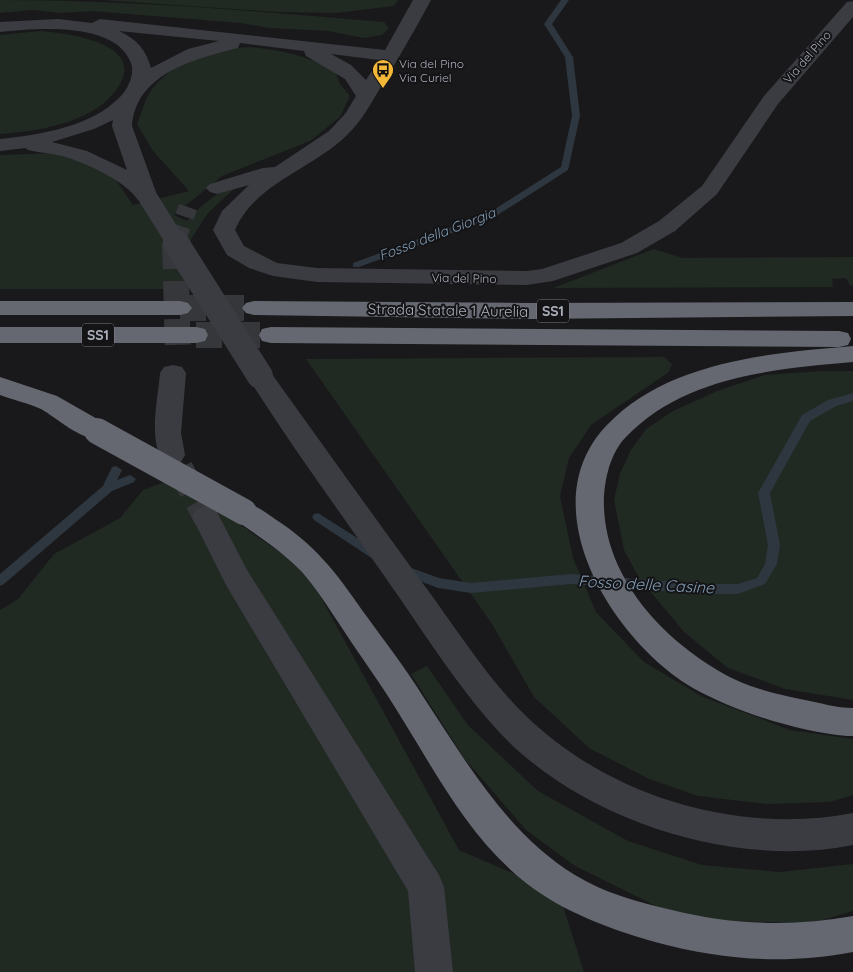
<svg xmlns="http://www.w3.org/2000/svg" width="853" height="972" font-family="Quicksand,sans-serif">
<style>
.green{fill:#202922}
.lines{fill:none;stroke-linecap:round;stroke-linejoin:round}
.stream{fill:#2e373f;fill-rule:evenodd}
.minor-tunnel-far1{stroke:#36373b;stroke-width:19;stroke-dasharray:19 10;stroke-linecap:butt}
.minor-tunnel{stroke:#36373b;stroke-width:26;stroke-dasharray:26 12;stroke-linecap:butt}
.highway-tunnel{stroke:#36373b;stroke-width:26;stroke-dasharray:26 12;stroke-linecap:butt}
.minor{fill:#3b3c42;fill-rule:evenodd}
.highway{fill:#656871;fill-rule:evenodd}
.minor-bridge-far1{stroke:#3b3c42;stroke-width:19}
.minor-bridge{stroke:#3b3c42;stroke-width:26}
.highway-bridge{stroke:#656871;stroke-width:26}
.labels{text-anchor:middle;dominant-baseline:central;stroke-width:4;stroke-linejoin:round;paint-order:stroke}
.far-street-label{font-size:12px;fill:#abafbb;stroke:#141416}
.far-poi-label{font-size:12px;fill:#abafbb;stroke:#141416;text-anchor:start}
.far-water-label{font-size:14px;font-style:italic;fill:#829cb5;stroke:#141416}
.shield{fill:#141416;stroke:#7e808a;stroke-width:1}
.shield-label{font-size:14px;font-weight:bold;fill:#abafbb}
.street-label{font-size:15px;fill:#abafbb;stroke:#141416}
.water-label{font-size:16px;font-style:italic;fill:#829cb5;stroke:#141416}
</style>
<rect width="100%" height="100%" fill="#19191b"/>
<path class="green" d="M 0,0 C 129,0 256,11 384,22 L 389,28 L 382,35 L 364,38 L 328,31 L 269,28 L 241,23 L 91,11 L 62,13 L 32,10 L 0,13 Z
M 102,0 L 398,0 L 394,6 L 336,13 L 278,12 Z
M 40,31 C 65,33 144,42 120,84 C 112,97 102,106 89,113 C 62,127 30,132 0,134 L 0,35 Z
M 249,47 C 282,50 304,55 335,70 L 340,84 L 350,96 L 340,117 L 310,141 L 222,176 L 174,215 L 187,221 C 203,204 214,193 236,187 L 208,213 L 191,239 L 186,289 L 0,289 L 0,155 L 55,153 L 89,163 L 114,177 L 133,205 L 189,191 L 153,151 L 137,124 C 141,114 144,102 150,92 C 170,62 215,49 249,47 Z
M 654,249 L 682,258 L 853,257 L 853,286 L 850,286 L 846,278 L 832,279 L 833,287 L 553,288 Z
M 664,357 L 672,364 L 669,372 L 591,425 L 569,458 L 560,496 L 573,558 L 596,612 L 644,662 L 701,696 L 790,730 L 853,739 L 853,795 L 830,802 L 766,804 L 698,796 L 649,779 L 589,748 L 534,697 L 492,624 L 306,359 Z
M 822,371 L 853,371 L 853,700 L 785,689 L 728,668 L 684,632 L 639,578 L 624,550 L 614,500 L 620,473 L 631,450 L 646,429 L 673,411 L 717,391 L 765,375 Z
M 173,479 L 306,570 L 459,850 L 559,893 L 584,972 L 0,972 L 0,610 L 18,599 L 54,554 L 120,518 L 143,490 Z
M 427,666 L 468,725 L 538,791 L 628,841 L 702,865 L 780,872 L 853,864 L 853,911 L 813,923 L 720,921 L 660,908 L 575,866 L 526,830 L 464,758 L 411,674 Z"/>
<g class="lines">
<path class="stream" d="M 561,0 L 569,0 L 552,24 L 573,57 L 580,116 L 568,170 L 493,218 L 359,267 L 353,267 L 353,263 L 487,214 L 561,167 L 572,116 L 565,57 L 544,24 Z
M 853,393 L 853,401 L 836,406 L 810,421 L 770,493 L 780,545 L 777,564 L 765,584 L 738,594 L 703,594 L 571,584 L 471,593 L 438,588 L 399,573 L 397,570 L 399,567 L 403,565 L 439,578 L 471,583 L 571,574 L 703,584 L 738,584 L 757,578 L 765,564 L 768,545 L 758,493 L 802,415 L 828,400 Z
M 116,466 L 122,470 L 117,480 L 130,475 L 136,479 L 134,482 L 112,491 L 4,584 L 0,586 L 0,574 L 103,486 L 112,467 Z
M 318,513 L 384,555 L 386,558 L 384,561 L 376,561 L 314,520 L 312,517 L 314,514 Z"/>
<path class="minor-tunnel-far1" d="M 175,244 L 188,207"/>
<path class="minor-tunnel" d="M 175,243 L 178,356
M 180,468 L 206,517"/>
<path class="highway-tunnel" d="M 180,308 L 254,308
M 196,335 L 271,335"/>
<path class="minor" d="M 413,0 L 431,0 C 415,30 399,57 382,85 C 371,103 362,121 347,135 C 313,169 255,183 235,230 L 244,246 L 277,263 L 317,268 L 527,271 L 542,269 L 621,243 L 659,221 L 702,186 L 764,96 L 847,2 L 853,1 L 853,17 L 778,104 L 717,194 L 675,231 L 637,253 L 553,281 L 527,285 L 317,282 L 273,276 L 249,268 L 227,255 L 213,230 L 222,211 L 249,185 L 217,194 L 210,192 L 206,188 L 210,184 L 263,168 L 275,167 L 329,131 L 345,114 L 356,96 L 345,79 L 306,56 L 304,51 L 240,43 L 238,48 C 195,59 136,73 132,126 L 157,195 L 154,200 L 146,201 L 138,200 C 126,181 84,162 62,156 C 51,153 39,153 28,150 L 26,148 L 0,151 L 0,139 C 39,135 91,127 120,97 C 128,89 135,74 131,63 C 116,21 36,28 0,32 L 0,22 L 58,19 L 92,23 L 100,19 L 385,50 ZM 119,31 L 219,41 L 188,49 L 151,68 C 146,50 137,39 119,31 ZM 331,54 L 379,60 L 366,80 L 351,65 ZM 113,120 L 112,126 L 127,170 L 87,151 L 52,142 L 94,129 Z
M 173,365 L 182,367 L 186,373 L 181,433 L 185,455 L 181,462 L 172,465 L 163,462 C 148,437 158,400 160,373 L 164,367 Z
M 260,368 L 269,370 C 320,441 370,511 421,581 C 455,626 485,676 525,715 C 609,797 738,835 853,813 L 853,845 C 735,869 583,821 500,733 C 454,683 418,623 378,567 C 334,504 288,441 247,376 L 251,370 Z
M 206,506 L 216,510 L 247,570 L 439,875 L 444,887 L 453,972 L 415,972 L 408,891 L 226,585 L 192,517 L 196,510 Z"/>
<path class="highway" d="M 0,301 L 180,301 L 188,303 L 192,308 L 188,313 L 180,315 L 0,315 Z
M 254,301 L 529,303 L 853,302 L 853,316 L 529,319 L 254,315 L 246,313 L 242,308 L 246,303 Z
M 0,327 L 196,327 L 205,329 L 208,335 L 205,341 L 196,343 L 0,343 Z
M 271,327 L 839,331 L 848,333 L 851,339 L 848,345 L 839,347 L 271,343 L 262,341 L 259,335 L 262,329 Z
M 853,346 L 853,362 C 775,369 683,376 625,438 C 609,455 603,485 604,508 C 607,584 671,648 736,680 C 758,690 781,695 805,700 C 821,703 836,708 853,708 L 853,736 L 847,736 C 800,732 735,712 693,688 C 614,642 528,507 607,425 C 668,361 770,353 853,346 Z
M 0,377 L 57,396 L 106,424 L 110,431 L 106,438 C 84,444 60,420 41,409 C 28,403 13,400 0,395 Z
M 244,502 C 256,505 265,512 275,519 C 314,544 336,572 362,610 C 383,639 405,667 424,698 C 467,763 507,833 575,875 C 604,893 638,902 672,910 C 732,925 792,927 853,916 L 853,952 C 785,965 721,960 655,942 C 610,929 563,912 526,883 C 471,840 437,775 401,717 C 382,685 360,656 340,625 C 328,607 316,588 302,572 C 282,551 258,536 234,519 L 230,512 L 234,505 Z"/>
<path class="minor-bridge-far1" d="M 147,196 L 177,244"/>
<path class="minor-bridge" d="M 176,243 L 260,376"/>
<path class="highway-bridge" d="M 97,431 L 244,512"/>
</g>
<defs>
<g id="bus-pin" transform="scale(1.125)"><path d="M0 17L-7.5 6A9.5 9.5 0 1 1 7.5 6Z" fill="#f4b838" stroke="#141416"/><path d="M-5-6H5V4H4V6H2V4H-2V6H-4V4H-5ZM-3.5-4V0h7V-4ZM-3.5 1.2v1.5H-2V1.2ZM2 1.2v1.5H3.5V1.2Z" fill="#111"/></g>
</defs>
<g fill-rule="evenodd">
<use href="#bus-pin" x="383" y="70"/>
</g>
<g class="labels">
<g class="far-street-label">
<text transform="translate(807 57) rotate(-49)">Via del Pino</text>
<text transform="translate(464 278) rotate(1)">Via del Pino</text>
</g>
<g class="far-poi-label">
<text x="399" y="63">Via del Pino<tspan x="399" dy="14">Via Curiel</tspan></text>
</g>
<g class="far-water-label">
<text transform="translate(437 234) rotate(-21)">Fosso della Giorgia</text>
</g>
<g class="shield">
<rect x="537" y="299.5" width="32" height="23" rx="4"/>
<rect x="82" y="323.5" width="32" height="23" rx="4"/>
</g>
<g class="shield-label">
<text x="553" y="311">SS1</text>
<text x="98" y="335">SS1</text>
</g>
<g class="street-label">
<text transform="translate(448 310) rotate(1)">Strada Statale 1 Aurelia</text>
</g>
<g class="water-label">
<text transform="translate(646 584) rotate(3)">Fosso delle Casine</text>
</g>
</g>
</svg>
